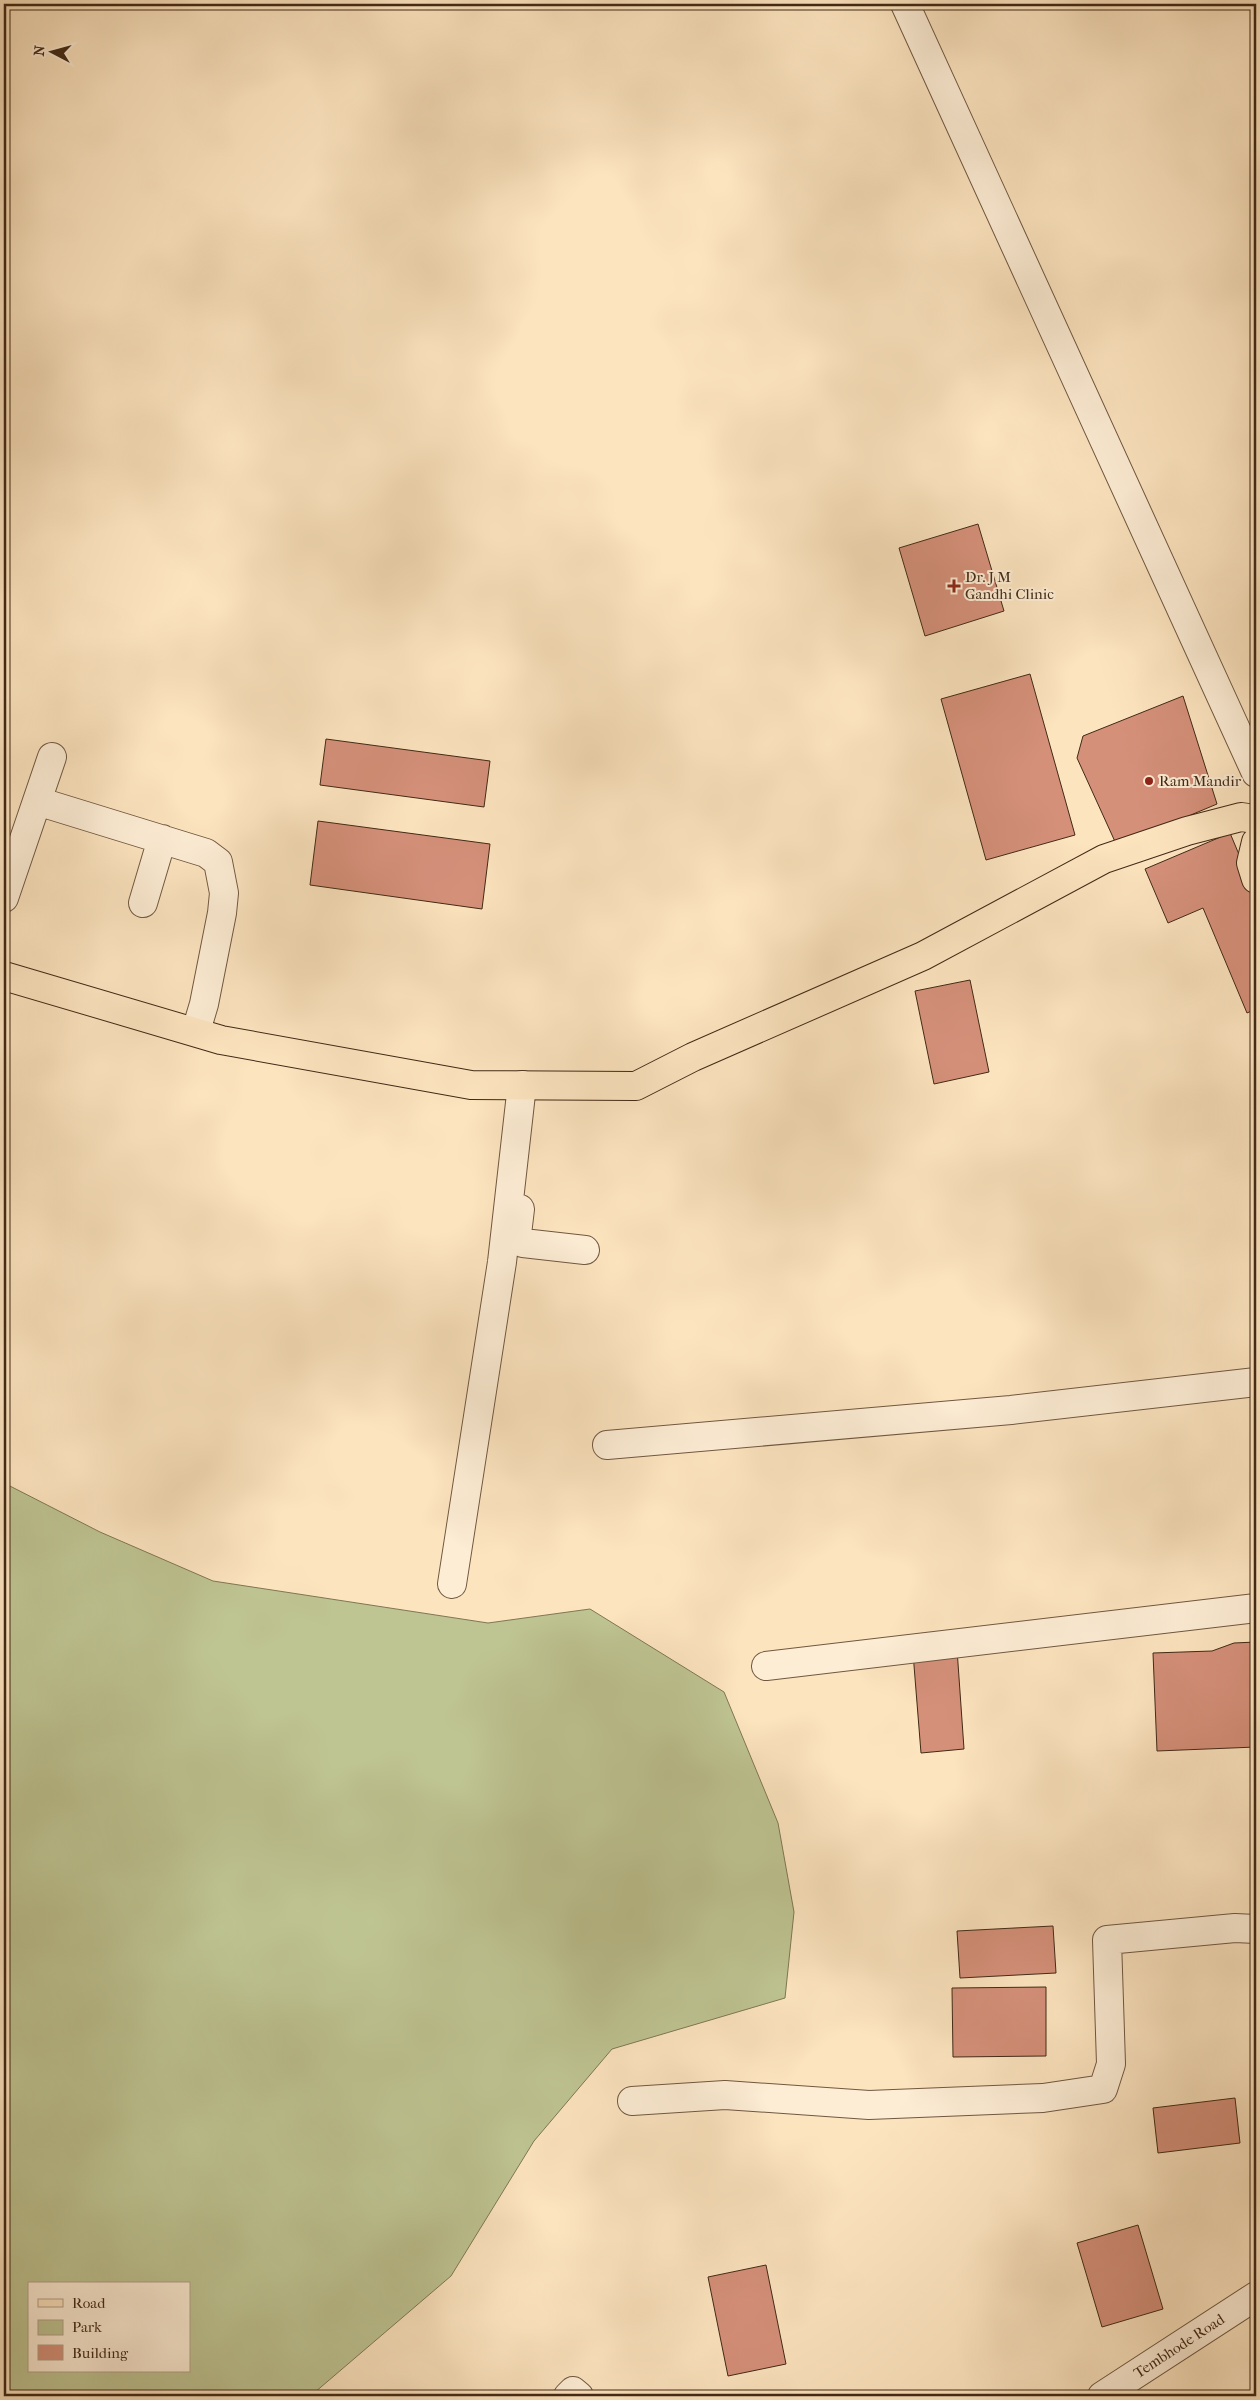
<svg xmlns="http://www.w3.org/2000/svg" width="1260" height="2400" font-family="'IM FELL French Canon',serif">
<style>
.green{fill:#bec492;stroke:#807654;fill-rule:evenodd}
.building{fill:#d5907a;stroke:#422915}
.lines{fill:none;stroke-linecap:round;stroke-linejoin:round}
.minor-casing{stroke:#705840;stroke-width:30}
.major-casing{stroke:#422915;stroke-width:30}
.minor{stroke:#fdedd5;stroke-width:28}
.major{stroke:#fce4bf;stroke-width:28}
.poi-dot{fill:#8f2418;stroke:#fdedd5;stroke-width:2}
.labels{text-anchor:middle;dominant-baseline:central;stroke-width:4;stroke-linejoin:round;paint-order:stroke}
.poi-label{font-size:15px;fill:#422915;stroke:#fdedd5;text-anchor:start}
.street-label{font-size:15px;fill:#422915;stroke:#fdedd5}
</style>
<rect width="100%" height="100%" fill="#fce4bf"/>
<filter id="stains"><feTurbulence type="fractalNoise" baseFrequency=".004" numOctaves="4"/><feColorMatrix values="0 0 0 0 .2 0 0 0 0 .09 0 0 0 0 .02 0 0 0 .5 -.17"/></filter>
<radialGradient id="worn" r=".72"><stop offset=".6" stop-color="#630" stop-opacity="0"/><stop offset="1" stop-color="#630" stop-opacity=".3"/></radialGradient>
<path class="green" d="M 4,1483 L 100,1532 L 213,1581 L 488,1623 L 590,1609 L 724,1692 L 778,1823 L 794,1912 L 785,1998 L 612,2049 L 534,2141 L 451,2276 L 314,2393 L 313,2396 L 4,2396 ZM 29,2284 L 189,2284 L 189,2371 L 29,2371 Z"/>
<path class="building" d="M 978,524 L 1004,611 L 925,636 L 899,548 Z
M 1030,674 L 1075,835 L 986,860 L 941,699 Z
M 1183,696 L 1217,804 L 1117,846 L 1077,758 L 1083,736 Z
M 326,739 L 490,761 L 484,807 L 320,785 Z
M 318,821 L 490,844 L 482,909 L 310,885 Z
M 1230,833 L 1256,895 L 1256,1009 L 1247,1013 L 1203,908 L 1168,923 L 1145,869 Z
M 970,980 L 989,1072 L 934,1084 L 915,991 Z
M 1256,1642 L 1256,1747 L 1157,1751 L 1153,1653 L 1212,1651 L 1234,1643 Z
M 957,1649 L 964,1749 L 921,1753 L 913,1653 Z
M 1053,1926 L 1056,1973 L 960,1978 L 957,1931 Z
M 1046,1987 L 1046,2056 L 953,2057 L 952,1988 Z
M 1235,2098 L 1240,2143 L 1158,2153 L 1153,2108 Z
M 1138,2225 L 1163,2309 L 1102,2327 L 1077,2243 Z
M 766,2265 L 786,2364 L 728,2376 L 708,2277 Z"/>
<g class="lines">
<g class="minor-casing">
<path id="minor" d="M 905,4 L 1256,773
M 37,801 L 206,853 L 218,862 L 224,893 L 222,913 L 204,1004 L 196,1031
M 4,898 L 52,757
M 143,903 L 162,839
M 520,1209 L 517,1234 L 523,1243 L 585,1250
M 607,1445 L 1011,1410 L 1256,1382
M 452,1584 L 502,1262 L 522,1085
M 766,1666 L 1256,1608
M 632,2101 L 725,2095 L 869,2105 L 1043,2098 L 1103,2089 L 1111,2064 L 1107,1940 L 1235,1928 L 1256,1929
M 568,2396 L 573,2391 L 579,2396
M 1102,2396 L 1256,2296"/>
</g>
<g class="major-casing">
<path id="major" d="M 1256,842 L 1251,863 L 1256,879
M 4,976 L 221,1040 L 471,1085 L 636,1086 L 693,1057 L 923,956 L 1104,859 L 1187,831 L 1241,817 L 1256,819"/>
</g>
<use href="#minor" class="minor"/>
<use href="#major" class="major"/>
</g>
<g class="poi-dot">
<path d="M951.5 578.5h5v5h5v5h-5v5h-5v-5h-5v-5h5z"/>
<circle cx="1149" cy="781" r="5"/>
</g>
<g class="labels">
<g class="poi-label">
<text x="965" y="577">Dr. J M<tspan x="965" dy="17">Gandhi Clinic</tspan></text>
<text x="1159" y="781">Ram Mandir</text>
</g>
<g class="street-label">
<text transform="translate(1179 2346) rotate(-33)">Tembhode Road</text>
</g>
</g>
<rect width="1260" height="2400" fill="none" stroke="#fce4bf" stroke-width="20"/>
<rect x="5" y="5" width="1250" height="2390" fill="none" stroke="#422915" stroke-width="2.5"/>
<rect x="10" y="10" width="1240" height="2380" fill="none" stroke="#422915"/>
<rect x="28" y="2282" width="162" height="90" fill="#fdedd5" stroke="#b29f88"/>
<rect x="38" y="2299" width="25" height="8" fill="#fce4bf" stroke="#b29f88"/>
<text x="72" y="2308" font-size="15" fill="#422915">Road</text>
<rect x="38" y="2320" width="25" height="15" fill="#bec492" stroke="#b29f88"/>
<text x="72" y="2332" font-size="15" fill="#422915">Park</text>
<rect x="38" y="2345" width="25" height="15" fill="#d5907a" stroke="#b29f88"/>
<text x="72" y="2358" font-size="15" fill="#422915">Building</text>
<g transform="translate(52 52) rotate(276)" stroke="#fdedd5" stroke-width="4" paint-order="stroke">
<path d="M0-4L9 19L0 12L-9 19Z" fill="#422915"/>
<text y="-8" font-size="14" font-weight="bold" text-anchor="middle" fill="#422915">N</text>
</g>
<rect width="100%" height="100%" filter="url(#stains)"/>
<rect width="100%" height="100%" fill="url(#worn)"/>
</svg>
